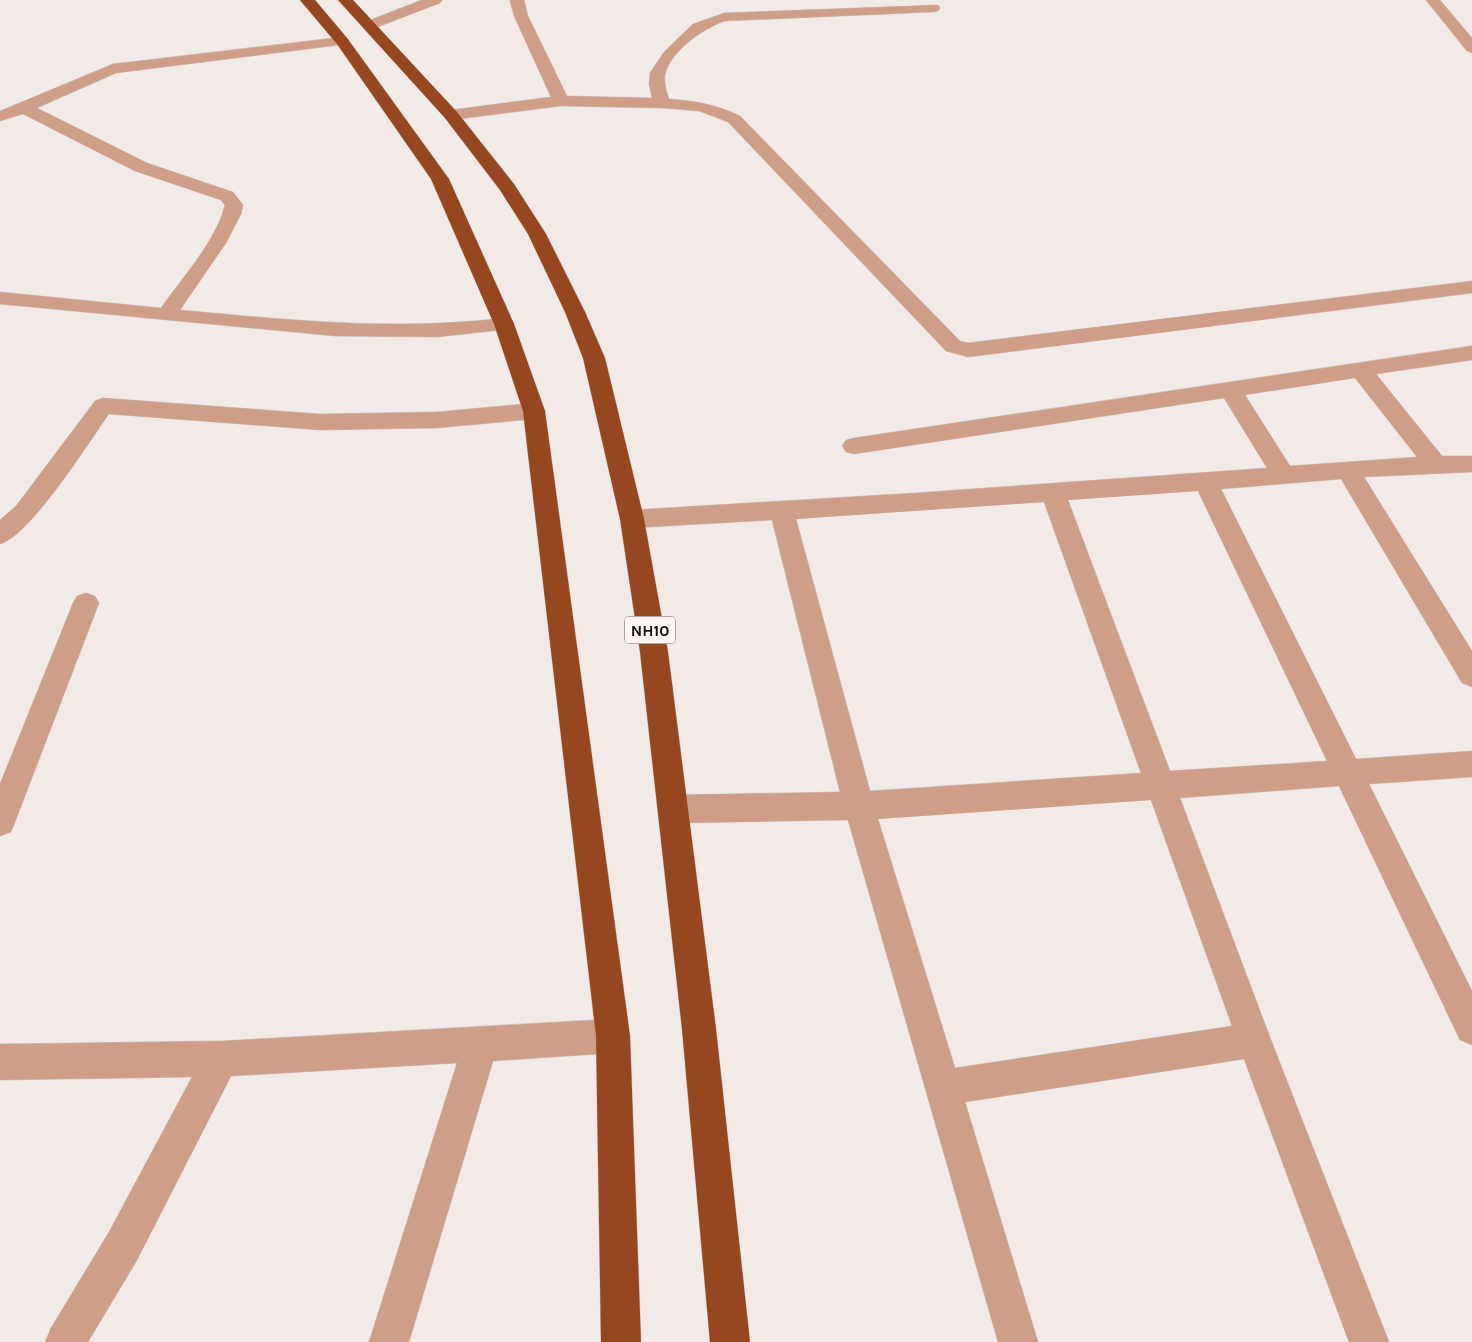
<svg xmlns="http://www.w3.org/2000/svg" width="1472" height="1342" font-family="Karla,sans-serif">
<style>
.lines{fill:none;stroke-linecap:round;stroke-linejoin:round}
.minor-casing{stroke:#cec7c4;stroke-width:1}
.highway-casing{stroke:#cec7c4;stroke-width:1}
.minor{fill:#cf9e88;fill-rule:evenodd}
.highway{fill:#974720;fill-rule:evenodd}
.labels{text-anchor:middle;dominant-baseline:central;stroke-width:5;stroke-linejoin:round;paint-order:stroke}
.shield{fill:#fff7f4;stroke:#5a5755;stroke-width:1}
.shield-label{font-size:16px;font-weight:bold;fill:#141211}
</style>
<rect width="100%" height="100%" fill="#f1eae6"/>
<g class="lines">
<g class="minor-casing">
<path id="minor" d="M 422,0 L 442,0 L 440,3 L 375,28 L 365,28 L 363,25 L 365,22 Z
M 510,0 L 524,0 L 528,16 L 567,96 L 652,98 L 649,84 L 650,73 L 664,52 L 693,24 L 724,13 L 938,5 L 940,8 L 938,11 L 933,12 L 725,21 C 704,28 670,51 665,75 C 664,83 666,91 669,99 C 694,101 716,104 740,116 L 960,341 L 968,343 L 1472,281 L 1472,293 L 968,357 L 946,351 L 728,122 L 699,111 L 662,108 L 561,106 L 451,120 L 445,118 L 443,115 L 445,112 L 451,110 L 551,97 L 514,16 Z
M 1426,0 L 1440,0 L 1472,38 L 1472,53 L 1467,51 Z
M 342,37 L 347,38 L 349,41 L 347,44 L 116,73 L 37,108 L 147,163 L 233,192 L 243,205 L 241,214 L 226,243 L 180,310 C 288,320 395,331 504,318 L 511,319 L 514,324 L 511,329 L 437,337 L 335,336 L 0,304 L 0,292 L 161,308 C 182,278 216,241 225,205 L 221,200 L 135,171 L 23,114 L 0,121 L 0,111 L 113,64 Z
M 1472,346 L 1472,360 L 1376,374 L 1442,456 L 1472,456 L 1472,472 L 1364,477 L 1472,651 L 1472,687 L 1462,683 L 1341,479 L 1221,489 L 1356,759 L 1472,751 L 1472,777 L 1369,784 L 1472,991 L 1472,1045 L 1460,1040 L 1339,786 L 1180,798 L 1271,1040 L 1389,1342 L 1349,1342 L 1244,1059 L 965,1102 L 1038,1342 L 998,1342 L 848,820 L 674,823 L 663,819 L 659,809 L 663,799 L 674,795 L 840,792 L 772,520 L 632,528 L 623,525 L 620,519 L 623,513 L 632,510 L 915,493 L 1267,468 L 1224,398 L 854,454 L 846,452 L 842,446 L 846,440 L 854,438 ZM 1355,378 L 1417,457 L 1290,466 L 1245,395 ZM 1198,491 L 1327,761 L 1170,771 L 1068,500 ZM 1044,502 L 1141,773 L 870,791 L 796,519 ZM 1151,800 L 1232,1026 L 955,1068 L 878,819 Z
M 103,398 L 320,414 L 437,412 L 534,403 L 542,406 L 545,411 L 542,416 L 534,419 L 437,428 L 320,430 L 109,414 C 88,443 31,535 0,544 L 0,520 L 16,506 L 95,401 Z
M 86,593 L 95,596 L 99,603 L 15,822 L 11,832 L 0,836 L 0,784 L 73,603 L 77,596 Z
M 613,1019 L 625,1024 L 630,1036 L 625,1048 L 613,1053 L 493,1061 L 409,1342 L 369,1342 L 457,1063 L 231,1076 L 137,1260 L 88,1342 L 45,1342 L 51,1328 L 109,1232 L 192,1077 L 0,1080 L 0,1044 L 221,1041 Z"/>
</g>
<g class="highway-casing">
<path id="highway" d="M 300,0 L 315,0 L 347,38 L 449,179 L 514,324 L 545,411 L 630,1036 L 641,1342 L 601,1342 L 596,1036 L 523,411 L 494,324 L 431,179 L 337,44 Z
M 338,0 L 353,0 L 457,112 L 514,184 L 546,234 L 585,312 L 605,358 L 644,519 L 668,652 L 716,1029 L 750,1342 L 710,1342 L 682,1029 L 640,652 L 620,519 L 583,358 L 565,312 L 528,234 L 500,190 L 445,118 Z"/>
</g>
<use href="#minor" class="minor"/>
<use href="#highway" class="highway"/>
</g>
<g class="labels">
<rect class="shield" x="625" y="616.5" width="50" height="27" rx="4"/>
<g class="shield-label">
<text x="650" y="630">NH10</text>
</g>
</g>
</svg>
